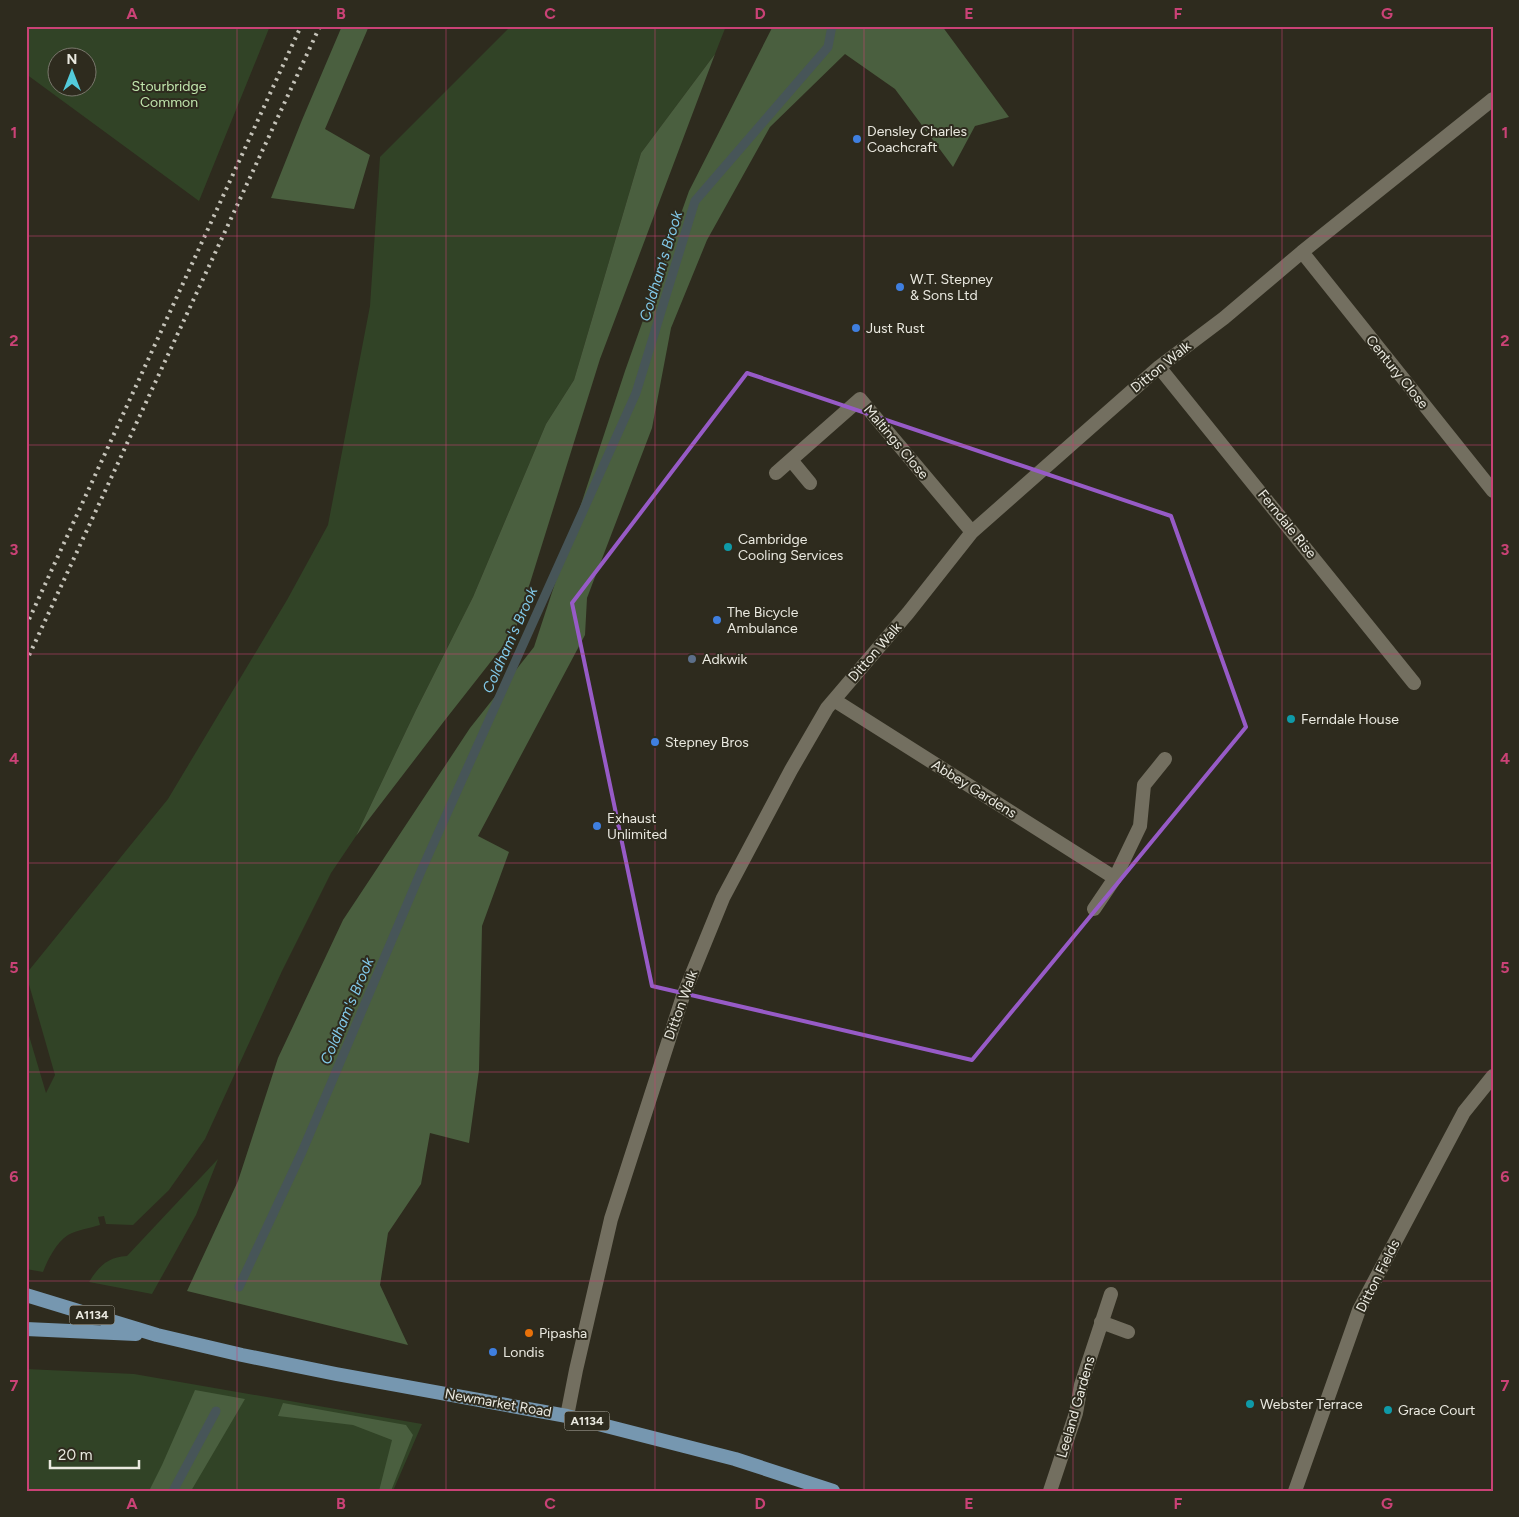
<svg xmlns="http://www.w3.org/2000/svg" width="1519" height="1517" font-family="Figtree,sans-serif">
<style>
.green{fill:#314326;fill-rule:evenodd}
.forest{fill:#4a5f3f}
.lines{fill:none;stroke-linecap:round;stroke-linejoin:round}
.stream{stroke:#475558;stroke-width:9}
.minor{stroke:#736f60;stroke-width:14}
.primary{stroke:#7697b0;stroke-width:14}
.rail{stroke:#c5c3b9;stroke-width:4;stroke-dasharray:2.5 5;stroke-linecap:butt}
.marked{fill:none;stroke:#975bc7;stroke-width:4;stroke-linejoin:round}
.grid{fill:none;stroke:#ca4276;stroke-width:1;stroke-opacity:0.55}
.shop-dot{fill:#3f7fe0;stroke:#2e2b1e;stroke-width:2}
.culture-dot{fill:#0f9aa8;stroke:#2e2b1e;stroke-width:2}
.service-dot{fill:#5c6f8a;stroke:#2e2b1e;stroke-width:2}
.food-dot{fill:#e8710a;stroke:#2e2b1e;stroke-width:2}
.labels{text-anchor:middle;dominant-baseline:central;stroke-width:4;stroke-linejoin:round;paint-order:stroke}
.shield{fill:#2e2b1e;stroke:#b2b0a6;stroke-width:1}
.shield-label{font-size:12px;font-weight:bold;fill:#eae9e0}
.park-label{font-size:14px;fill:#c1e6ad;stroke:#2e2b1e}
.poi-label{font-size:14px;fill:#eae9e0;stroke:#2e2b1e;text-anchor:start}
.street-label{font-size:14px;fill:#eae9e0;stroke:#2e2b1e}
.water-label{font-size:15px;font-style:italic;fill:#82caea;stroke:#2e2b1e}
.neatline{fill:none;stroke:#ca4276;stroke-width:2}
.grid-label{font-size:16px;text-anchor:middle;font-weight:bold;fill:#ca4276}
</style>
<rect width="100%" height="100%" fill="#2e2b1e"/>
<path class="green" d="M 26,26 L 270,26 L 199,201 L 26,74 ZM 58,58 L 88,58 L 88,88 L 58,88 Z
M 511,26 L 726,26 L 715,54 L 641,153 L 574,380 L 546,424 L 473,597 L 416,710 L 356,836 L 331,873 L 282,971 L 205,1139 L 169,1190 L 133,1225 L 106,1224 L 104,1216 L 98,1217 L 100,1225 C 90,1228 77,1230 68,1235 C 56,1243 48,1259 43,1272 L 26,1269 L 26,1030 L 27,1029 L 46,1093 L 55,1075 L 26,974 L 168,799 L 287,600 L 328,525 L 370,306 L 380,157 Z
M 218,1159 L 196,1215 L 152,1294 L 89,1282 C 99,1266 108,1257 127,1256 Z
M 26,1369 L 134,1374 L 422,1424 L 393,1491 L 26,1491 Z"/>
<path class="forest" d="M 342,26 L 369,26 L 325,129 L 370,155 L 354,209 L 271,198 L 302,120 Z
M 773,26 L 942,26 L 1009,117 L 975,126 L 953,167 L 895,89 L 845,54 L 770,127 L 707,240 L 671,328 L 652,428 L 587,598 L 585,635 L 478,836 L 509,852 L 482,926 L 479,1070 L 469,1143 L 430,1133 L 421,1184 L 388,1233 L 380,1285 L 408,1345 L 187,1291 L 238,1181 L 278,1058 L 343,920 L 470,728 L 534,647 L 625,371 L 689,191 Z
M 715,54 L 600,359 L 515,631 L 445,720 L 356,836 L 416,710 L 473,597 L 546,424 L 574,380 L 641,153 Z
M 195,1390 L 245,1399 L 191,1491 L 149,1491 L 162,1465 Z
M 283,1403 L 406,1425 L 413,1435 L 391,1491 L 379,1491 L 392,1440 L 353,1425 L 278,1416 Z"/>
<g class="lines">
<path class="stream" d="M 239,1287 L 302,1152 L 422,869 L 636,393 L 695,201 L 828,47 L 832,26
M 173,1491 L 216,1411"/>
<path class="minor" d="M 1302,252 L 1493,491
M 1159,367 L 1414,683
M 791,460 L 810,483
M 776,473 L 860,399 L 972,532
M 834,700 L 1115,878
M 1094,909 L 1115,878 L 1140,826 L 1144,785 L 1165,759
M 1101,1322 L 1128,1332
M 567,1416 L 576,1370 L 611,1219 L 683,996 L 723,898 L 791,770 L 827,708 L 908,613 L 972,532 L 1159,367 L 1224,318 L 1302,252 L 1493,99
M 1050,1491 L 1076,1413 L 1081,1385 L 1111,1294
M 1295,1491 L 1359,1310 L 1464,1112 L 1493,1076"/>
<path class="primary" d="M 26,1295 L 157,1335 L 242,1355 L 336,1374 L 567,1416 L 735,1459 L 833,1491
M 26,1329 L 136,1334"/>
<path class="rail" d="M 26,626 L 301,26
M 26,662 L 320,26"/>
</g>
<path class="marked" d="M 747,373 L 1171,516 L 1246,727 L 972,1060 L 652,986 L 572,603 Z"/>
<path class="grid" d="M 237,26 L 237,1491M 446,26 L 446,1491M 655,26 L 655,1491M 864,26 L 864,1491M 1073,26 L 1073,1491M 1282,26 L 1282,1491M 26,236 L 1493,236M 26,445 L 1493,445M 26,654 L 1493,654M 26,863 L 1493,863M 26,1072 L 1493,1072M 26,1281 L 1493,1281"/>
<g class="shop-dot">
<circle cx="857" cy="139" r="5"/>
<circle cx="900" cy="287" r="5"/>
<circle cx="856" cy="328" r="5"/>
<circle cx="717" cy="620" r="5"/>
<circle cx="655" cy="742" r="5"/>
<circle cx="597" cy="826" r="5"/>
<circle cx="493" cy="1352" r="5"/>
</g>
<g class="culture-dot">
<circle cx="728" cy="547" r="5"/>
<circle cx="1291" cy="719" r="5"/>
<circle cx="1250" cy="1404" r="5"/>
<circle cx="1388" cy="1410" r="5"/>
</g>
<circle class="service-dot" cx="692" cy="659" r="5"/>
<circle class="food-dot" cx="529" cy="1333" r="5"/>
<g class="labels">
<g class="shield">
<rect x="69.5" y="1305.5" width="45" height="19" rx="4"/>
<rect x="564.5" y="1411.5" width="45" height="19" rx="4"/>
</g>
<g class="shield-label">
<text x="92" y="1315">A1134</text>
<text x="587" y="1421">A1134</text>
</g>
<g class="park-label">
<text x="169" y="86">Stourbridge<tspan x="169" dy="16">Common</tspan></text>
</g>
<g class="poi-label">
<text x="867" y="131">Densley Charles<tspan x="867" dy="16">Coachcraft</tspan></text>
<text x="910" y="279">W.T. Stepney<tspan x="910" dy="16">&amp; Sons Ltd</tspan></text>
<text x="866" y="328">Just Rust</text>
<text x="738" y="539">Cambridge<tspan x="738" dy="16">Cooling Services</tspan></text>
<text x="727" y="612">The Bicycle<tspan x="727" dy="16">Ambulance</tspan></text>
<text x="702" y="659">Adkwik</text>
<text x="1301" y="719">Ferndale House</text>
<text x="665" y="742">Stepney Bros</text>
<text x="607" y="818">Exhaust<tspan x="607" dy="16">Unlimited</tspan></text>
<text x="539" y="1333">Pipasha</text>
<text x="503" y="1352">Londis</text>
<text x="1260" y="1404">Webster Terrace</text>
<text x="1398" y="1410">Grace Court</text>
</g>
<g class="street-label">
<text transform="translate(1161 367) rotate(-39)">Ditton Walk</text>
<text transform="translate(1397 372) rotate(51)">Century Close</text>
<text transform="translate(896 442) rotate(50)">Maltings Close</text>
<text transform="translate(1287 524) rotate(51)">Ferndale Rise</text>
<text transform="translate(875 652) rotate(-49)">Ditton Walk</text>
<text transform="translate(974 789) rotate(32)">Abbey Gardens</text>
<text transform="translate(681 1005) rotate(-70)">Ditton Walk</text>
<text transform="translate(1378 1276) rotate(-63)">Ditton Fields</text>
<text transform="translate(498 1403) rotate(10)">Newmarket Road</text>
<text transform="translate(1076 1407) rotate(-74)">Leeland Gardens</text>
</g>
<g class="water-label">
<text transform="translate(661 266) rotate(-73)">Coldham's Brook</text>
<text transform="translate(510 640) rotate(-66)">Coldham's Brook</text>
<text transform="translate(347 1011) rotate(-67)">Coldham's Brook</text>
</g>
</g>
<rect width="1519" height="1517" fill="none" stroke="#2e2b1e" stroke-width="55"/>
<g transform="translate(72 72)"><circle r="24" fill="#2e2b1e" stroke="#79776c"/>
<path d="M0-4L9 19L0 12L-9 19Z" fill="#53cbdb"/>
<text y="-8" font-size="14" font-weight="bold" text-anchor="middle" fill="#eae9e0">N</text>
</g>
<path d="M50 1460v8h89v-8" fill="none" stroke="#eae9e0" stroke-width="2.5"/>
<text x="58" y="1460" font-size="15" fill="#eae9e0" stroke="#2e2b1e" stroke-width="4" paint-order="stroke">20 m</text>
<rect x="28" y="28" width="1464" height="1462" class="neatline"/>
<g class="grid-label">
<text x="132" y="19">A</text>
<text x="341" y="19">B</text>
<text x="550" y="19">C</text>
<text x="760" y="19">D</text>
<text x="969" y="19">E</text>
<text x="1178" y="19">F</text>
<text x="1387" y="19">G</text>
<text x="14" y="138">1</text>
<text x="1505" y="138">1</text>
<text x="14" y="346">2</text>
<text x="1505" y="346">2</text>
<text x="14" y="555">3</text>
<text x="1505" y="555">3</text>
<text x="14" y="764">4</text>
<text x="1505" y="764">4</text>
<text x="14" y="973">5</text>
<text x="1505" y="973">5</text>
<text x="14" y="1182">6</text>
<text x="1505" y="1182">6</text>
<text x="14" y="1391">7</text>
<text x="1505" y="1391">7</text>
<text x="132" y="1509">A</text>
<text x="341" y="1509">B</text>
<text x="550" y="1509">C</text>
<text x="760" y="1509">D</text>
<text x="969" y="1509">E</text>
<text x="1178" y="1509">F</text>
<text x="1387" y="1509">G</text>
</g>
</svg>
